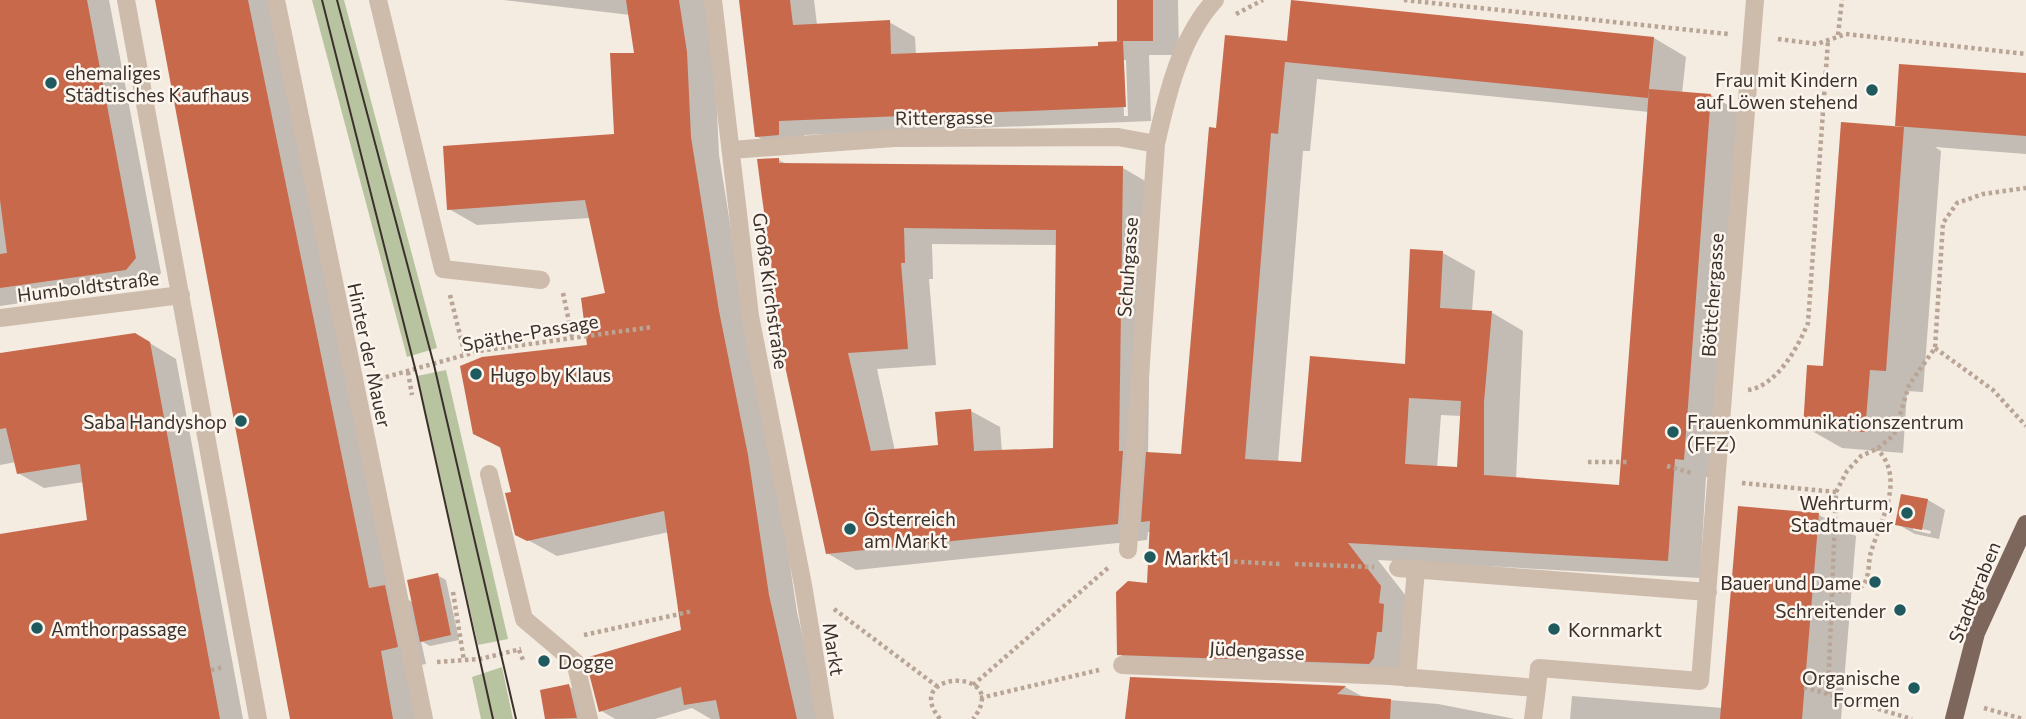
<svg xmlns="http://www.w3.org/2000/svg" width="2026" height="719" font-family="Commissioner,sans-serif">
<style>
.green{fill:#b8c4a0}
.shadow{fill:#0003;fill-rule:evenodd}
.building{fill:#c8694b;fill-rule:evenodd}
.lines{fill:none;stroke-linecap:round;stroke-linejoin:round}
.path{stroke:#b9a596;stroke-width:4.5;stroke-dasharray:3.5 3.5;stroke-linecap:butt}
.minor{stroke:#cdbbac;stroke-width:18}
.major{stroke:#7d675c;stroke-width:18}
.tram{stroke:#3b302b;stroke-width:2}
.poi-dot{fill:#1f5a5e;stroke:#fbf5ee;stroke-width:2.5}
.labels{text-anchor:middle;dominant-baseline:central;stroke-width:5;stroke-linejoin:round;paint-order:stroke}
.poi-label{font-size:19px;fill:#3b302b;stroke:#fbf5ee;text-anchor:start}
.street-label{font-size:19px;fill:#3b302b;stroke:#fbf5ee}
</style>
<rect width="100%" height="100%" fill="#f4ebe1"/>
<path class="green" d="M 312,0 L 344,0 L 437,348 L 407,357 Z
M 446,370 L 508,639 L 478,645 L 417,376 Z
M 502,667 L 513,719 L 481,719 L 472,677 Z"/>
<path class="shadow" d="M 0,0 L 109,0 L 161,273 L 152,284 L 0,306 Z
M 157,0 L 274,0 L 395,592 L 414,603 L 437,575 L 446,580 L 459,640 L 430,646 L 421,641 L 426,664 L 410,667 L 420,719 L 292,719 Z
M 503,0 L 705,0 L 715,69 L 719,155 L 747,329 L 776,472 L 797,612 L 821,719 L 711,719 L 692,708 L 655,719 L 615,719 L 600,710 L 683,631 L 669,532 L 557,556 L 517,534 L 513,493 L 502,449 L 474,433 L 588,346 L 608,295 L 590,218 L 477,225 L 449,209 L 616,136 L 636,54 L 630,15 Z
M 740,0 L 814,0 L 817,25 L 889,22 L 915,37 L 916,55 L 1100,47 L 1100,43 L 1123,43 L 1119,40 L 1118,0 L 1178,0 L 1179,55 L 1149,55 L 1151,121 L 804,135 L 804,149 L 782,151 L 756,136 ZM 1122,60 L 1126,60 L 1128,116 L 1124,116 Z
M 1654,38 L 1686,57 L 1682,93 L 1711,95 L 1743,114 L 1715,477 L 1706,477 L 1700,578 L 1378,560 L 1413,605 L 1401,681 L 1151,673 L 1119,654 L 1149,584 L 1151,532 L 1148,532 L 1147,540 L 856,570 L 827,553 L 787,365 L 779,160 L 788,165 L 1123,168 L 1152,185 L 1148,454 L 1183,456 L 1218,130 L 1289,43 ZM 1317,79 L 1649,112 L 1620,487 L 1516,479 L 1523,331 L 1491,312 L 1472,311 L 1475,271 L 1443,253 L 1406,365 L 1302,464 L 1278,462 L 1303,151 L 1310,151 ZM 932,244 L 1058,245 L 1055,450 L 1002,452 L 1000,427 L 971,411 L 940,446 L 895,451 L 877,369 L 936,365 L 929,279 L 933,279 ZM 1441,415 L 1462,416 L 1459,469 L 1437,468 Z
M 2026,75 L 2026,154 L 1935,147 L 1941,151 L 1923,392 L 1907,391 L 1903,453 L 1842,448 L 1805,427 L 1903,129 L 1897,125 Z
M 135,334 L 176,359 L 243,719 L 0,719 L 0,536 L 89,521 L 84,482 L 44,488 L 18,473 L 16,462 L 0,465 L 0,354 Z
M 1903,496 L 1928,500 L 1945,510 L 1939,539 L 1915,534 L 1897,524 ZM 1913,527 L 1931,531 L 1930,534 L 1913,530 Z
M 1819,515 L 1856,536 L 1841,719 L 1570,719 L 1572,696 L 1723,708 Z
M 1132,679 L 1345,687 L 1365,698 L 1438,704 L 1515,719 L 1128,719 Z
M 568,686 L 577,691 L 582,719 L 547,719 L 542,691 Z"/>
<path class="building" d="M 0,0 L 87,0 L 136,258 L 126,270 L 0,288 L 0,254 L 7,253 L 0,200 Z
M 155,0 L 248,0 L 369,588 L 385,585 L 398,647 L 381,651 L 393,719 L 290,719 Z
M 626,0 L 679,0 L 687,52 L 691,137 L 719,311 L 748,455 L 769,595 L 797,719 L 720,719 L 716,700 L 684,705 L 681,687 L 599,712 L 585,658 L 681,630 L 664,511 L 527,541 L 515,535 L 505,493 L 511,492 L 500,447 L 473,434 L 460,366 L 482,357 L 587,345 L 581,298 L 605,293 L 585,200 L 447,210 L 443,146 L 614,134 L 610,53 L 634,53 Z
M 739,0 L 790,0 L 793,25 L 890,20 L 891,54 L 1098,46 L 1098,42 L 1123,41 L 1117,41 L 1117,0 L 1153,0 L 1153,41 L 1123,41 L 1126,107 L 779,121 L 779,135 L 755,137 Z
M 1291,0 L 1654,37 L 1648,98 L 1285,62 L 1278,134 L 1271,133 L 1245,459 L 1301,462 L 1310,356 L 1405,364 L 1410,249 L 1443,251 L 1440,308 L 1492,311 L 1484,402 L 1484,475 L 1619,485 L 1649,89 L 1711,94 L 1684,460 L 1675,459 L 1668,561 L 1348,543 L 1381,586 L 1379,603 L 1384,604 L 1382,632 L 1377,632 L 1374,658 L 1369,664 L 1117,655 L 1116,592 L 1128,581 L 1147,583 L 1150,521 L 1141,522 L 1146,452 L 1181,454 L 1209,127 L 1216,128 L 1225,35 L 1287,41 ZM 1409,398 L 1461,401 L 1457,467 L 1405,464 Z
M 1899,64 L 2026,73 L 2026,136 L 1895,126 Z
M 1841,122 L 1904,127 L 1886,371 L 1870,370 L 1865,432 L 1803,428 L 1807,365 L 1823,366 Z
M 779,158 L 779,163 L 1123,166 L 1119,451 L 1123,451 L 1118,524 L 826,554 L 785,366 L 761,190 L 757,159 ZM 904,228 L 1056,230 L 1053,448 L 974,451 L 971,409 L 935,412 L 938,445 L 871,451 L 848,353 L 908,349 L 901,263 L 905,263 Z
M 135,333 L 150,342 L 220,719 L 0,719 L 0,534 L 87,520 L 80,464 L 17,474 L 6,428 L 0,429 L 0,353 Z
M 1901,494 L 1928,499 L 1922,530 L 1895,525 Z
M 1738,506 L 1819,513 L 1802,719 L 1720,719 Z
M 438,573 L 451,635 L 420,642 L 407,580 Z
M 1130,677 L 1346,686 L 1337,694 L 1391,699 L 1390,719 L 1125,719 Z
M 569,684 L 577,718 L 545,719 L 540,690 Z"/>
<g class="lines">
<path class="path" d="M 1404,0 L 1728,34
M 1236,14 L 1263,0
M 1838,35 L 1842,0
M 1778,39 L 1817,44 L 1846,34 L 2026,54
M 563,293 L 572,336
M 450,295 L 465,355
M 1935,348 L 1993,390 L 2026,426
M 408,372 L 412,395
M 379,379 L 479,351 L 652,327
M 1748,390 C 1777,386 1798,347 1808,323 L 1828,41
M 1588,462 L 1630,462
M 1667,466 L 1692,473
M 1742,483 L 1836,492 L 1828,694
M 1836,492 L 1847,471 L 1861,456 L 1877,449 L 1894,435 L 1909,385 L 1935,348 L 1943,223 L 1957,203 L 1983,194 L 2026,188
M 1220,561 L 1281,564
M 1295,564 L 1374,567
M 453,592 L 464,661
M 1832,592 C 1841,591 1858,592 1864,584 C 1870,575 1868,561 1871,552 C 1881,519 1906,478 1877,449
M 834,609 L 938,687
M 584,635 L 693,611
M 519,650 L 523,660
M 437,662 L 480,659 L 521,649
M 211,670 L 224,667
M 973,685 L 1109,567
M 1804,687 L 1912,719
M 980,698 L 1099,670
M 1984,708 L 2023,719
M 940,719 C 899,669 1014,667 973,719"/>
<path class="minor" d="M 126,0 L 258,719
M 276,0 L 424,719
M 378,0 L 443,269 L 541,280
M 713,0 L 750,316 L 803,585 L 825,719
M 731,150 L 894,138 L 1118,137 L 1156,144
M 0,318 L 181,295
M 489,474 L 524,619 L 575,662 L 589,719
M 1128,550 L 1156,144 C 1167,95 1180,38 1215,0
M 1398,568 L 1708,592
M 1122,665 L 1390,676 L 1537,688 L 1539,668 L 1700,681 L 1755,0
M 1407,678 L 1416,569
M 1533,719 L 1537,688"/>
<path class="major" d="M 1954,719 L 1976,633 L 2026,524"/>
<path class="tram" d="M 322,0 L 417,376 L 493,719
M 337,0 L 434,365 L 516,719"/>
</g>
<g class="poi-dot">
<circle cx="51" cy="83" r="7"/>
<circle cx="1872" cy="90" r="7"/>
<circle cx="476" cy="374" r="7"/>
<circle cx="241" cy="421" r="7"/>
<circle cx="1673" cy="432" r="7"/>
<circle cx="1907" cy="513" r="7"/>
<circle cx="850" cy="529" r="7"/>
<circle cx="1150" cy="557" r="7"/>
<circle cx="1875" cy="582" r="7"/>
<circle cx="1900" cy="610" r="7"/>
<circle cx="37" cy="628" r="7"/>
<circle cx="1554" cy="629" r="7"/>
<circle cx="544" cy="661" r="7"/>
<circle cx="1914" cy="688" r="7"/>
</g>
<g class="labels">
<g class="poi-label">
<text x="65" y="72">ehemaliges<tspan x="65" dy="22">Städtisches Kaufhaus</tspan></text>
<text x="1858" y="79" text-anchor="end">Frau mit Kindern<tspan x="1858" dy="22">auf Löwen stehend</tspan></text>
<text x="490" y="374">Hugo by Klaus</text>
<text x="227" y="421" text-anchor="end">Saba Handyshop</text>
<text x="1687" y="421">Frauenkommunikationszentrum<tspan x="1687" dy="22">(FFZ)</tspan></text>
<text x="1893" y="502" text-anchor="end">Wehrturm,<tspan x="1893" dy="22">Stadtmauer</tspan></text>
<text x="864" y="518">Österreich<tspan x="864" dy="22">am Markt</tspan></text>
<text x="1164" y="557">Markt 1</text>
<text x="1861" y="582" text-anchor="end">Bauer und Dame</text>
<text x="1886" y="610" text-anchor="end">Schreitender</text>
<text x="51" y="628">Amthorpassage</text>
<text x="1568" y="629">Kornmarkt</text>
<text x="558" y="661">Dogge</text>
<text x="1900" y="677" text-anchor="end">Organische<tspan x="1900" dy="22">Formen</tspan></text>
</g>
<g class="street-label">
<text transform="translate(944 117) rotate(-1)">Rittergasse</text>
<text transform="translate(1127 267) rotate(-86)">Schuhgasse</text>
<text transform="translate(88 286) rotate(-7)">Humboldtstraße</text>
<text transform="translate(771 291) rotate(82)">Große Kirchstraße</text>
<text transform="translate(1712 295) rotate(-86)">Böttchergasse</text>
<text transform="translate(530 332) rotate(-10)">Späthe-Passage</text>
<text transform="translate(370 355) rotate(78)">Hinter der Mauer</text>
<text transform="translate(1974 592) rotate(-68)">Stadtgraben</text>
<text transform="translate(834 649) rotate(81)">Markt</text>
<text transform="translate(1257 650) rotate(3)">Jüdengasse</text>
</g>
</g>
</svg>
